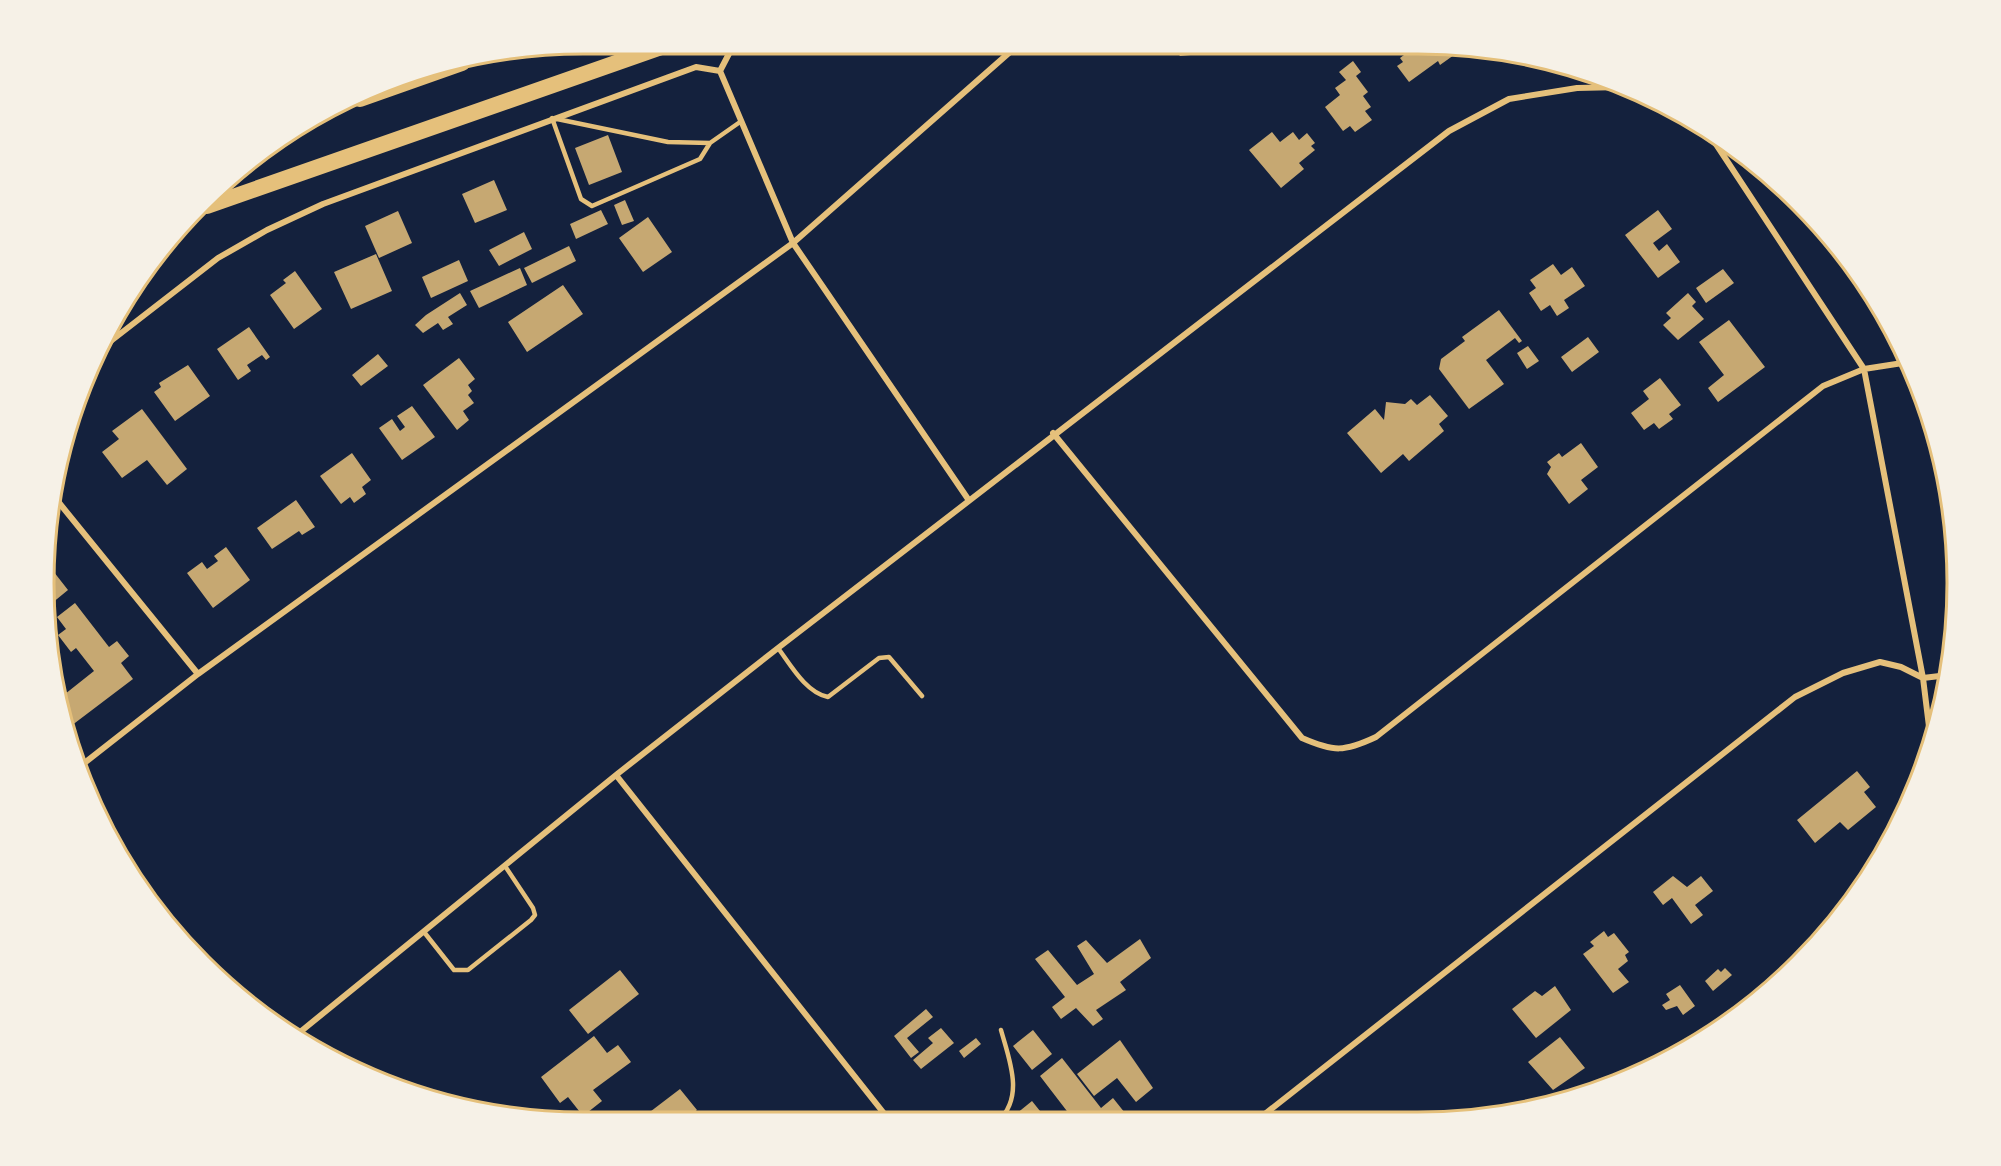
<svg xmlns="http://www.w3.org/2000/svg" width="2001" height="1166" font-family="Georgia,serif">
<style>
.building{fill:#c6a872}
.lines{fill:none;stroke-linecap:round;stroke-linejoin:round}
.service{stroke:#e5c07b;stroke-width:4.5}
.minor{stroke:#e5c07b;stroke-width:6}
.trunk{stroke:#e5c07b;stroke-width:16}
.rim{fill:none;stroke:#e5c07b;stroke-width:3}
</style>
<rect width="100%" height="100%" fill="#14213d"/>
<path class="building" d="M 1170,44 L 1213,44 L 1201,54 L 1180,56 Z
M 1409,45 L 1454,45 L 1451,51 L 1454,55 L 1440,65 L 1438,61 L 1409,82 L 1397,66 L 1403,62 L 1400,58 L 1412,49 Z
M 1353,61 L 1361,72 L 1356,76 L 1368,92 L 1363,96 L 1371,107 L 1365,111 L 1372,120 L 1355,132 L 1350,126 L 1343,131 L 1325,107 L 1340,95 L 1335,88 L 1346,80 L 1339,72 Z
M 1272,132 L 1280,142 L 1293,132 L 1299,140 L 1307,133 L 1315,143 L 1311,146 L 1315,150 L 1299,163 L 1304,169 L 1281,188 L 1249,150 Z
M 608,135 L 622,172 L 589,185 L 575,148 Z
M 494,180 L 507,210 L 475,223 L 462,194 Z
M 625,200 L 634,221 L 622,225 L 614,205 Z
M 601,210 L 608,224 L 576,239 L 570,224 Z
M 1658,210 L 1672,229 L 1653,243 L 1659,251 L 1667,244 L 1680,262 L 1658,278 L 1625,235 Z
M 398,211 L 412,243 L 379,258 L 365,226 Z
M 648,217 L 672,252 L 643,272 L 619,238 Z
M 524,232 L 532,249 L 499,266 L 489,250 Z
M 569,246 L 576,261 L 532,283 L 524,268 Z
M 376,254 L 392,291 L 351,309 L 334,272 Z
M 459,260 L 468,281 L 431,298 L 422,277 Z
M 1553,264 L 1561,275 L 1572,267 L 1585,286 L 1564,300 L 1569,308 L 1557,316 L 1550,305 L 1541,311 L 1529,293 L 1536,288 L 1530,280 Z
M 520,268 L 527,285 L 479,308 L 470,291 Z
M 1723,269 L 1734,283 L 1706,303 L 1696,288 Z
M 295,271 L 322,309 L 294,329 L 270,295 L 286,283 L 283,280 Z
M 563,285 L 583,314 L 527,352 L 508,322 Z
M 460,293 L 467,305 L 448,317 L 453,324 L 443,330 L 438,323 L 423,333 L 415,325 L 426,315 Z
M 1688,293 L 1696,302 L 1692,306 L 1704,319 L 1678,340 L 1663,325 L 1671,318 L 1666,313 Z
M 1499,310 L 1522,341 L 1519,343 L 1515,338 L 1486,360 L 1504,384 L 1469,409 L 1439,369 L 1441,359 L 1465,341 L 1462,337 Z
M 1729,320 L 1765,367 L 1718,402 L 1708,388 L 1724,375 L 1699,342 Z
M 249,327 L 270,357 L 266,360 L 262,355 L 247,365 L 251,371 L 238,380 L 217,349 Z
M 1588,337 L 1599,352 L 1572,372 L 1561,357 Z
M 1528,346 L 1539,361 L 1527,369 L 1517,353 Z
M 378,354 L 388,366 L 361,386 L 352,375 Z
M 459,358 L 475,379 L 468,385 L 472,391 L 468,395 L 474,403 L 463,411 L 469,420 L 457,430 L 423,385 Z
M 188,365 L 210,396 L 175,421 L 154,392 L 161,387 L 159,383 Z
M 1660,378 L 1681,405 L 1669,414 L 1673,419 L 1659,429 L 1654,423 L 1644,430 L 1631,413 L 1649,399 L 1643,391 Z
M 1430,395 L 1448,416 L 1439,424 L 1444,431 L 1409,461 L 1403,454 L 1381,473 L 1347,433 L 1375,409 L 1384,420 L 1386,402 L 1405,404 L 1411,399 L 1417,405 Z
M 412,406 L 435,437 L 402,460 L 379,428 L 392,419 L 400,431 L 405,427 L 397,416 Z
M 142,409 L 187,469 L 167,485 L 147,460 L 122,478 L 102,452 L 119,439 L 112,431 Z
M 1581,443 L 1598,467 L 1581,480 L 1588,489 L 1569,504 L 1547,474 L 1551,467 L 1547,462 L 1559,453 L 1562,457 Z
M 352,453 L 371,480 L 362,487 L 366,494 L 354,503 L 350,497 L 341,504 L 320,476 Z
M 296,500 L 315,527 L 302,535 L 299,531 L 272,549 L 257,528 Z
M 226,547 L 250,580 L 213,608 L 187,573 L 202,562 L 207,569 L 218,561 L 214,556 Z
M 50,567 L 68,590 L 46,608 L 48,588 Z
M 1956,568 L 1957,583 L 1957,589 L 1946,581 Z
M 75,603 L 109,647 L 117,641 L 129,656 L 121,663 L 133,679 L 67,729 L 60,698 L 94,671 L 76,648 L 71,652 L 58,635 L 66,629 L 57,617 Z
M 1857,771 L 1870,787 L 1864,792 L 1876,807 L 1848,830 L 1840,822 L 1815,843 L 1797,820 Z
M 1673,876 L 1687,887 L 1701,876 L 1713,891 L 1695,905 L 1703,915 L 1691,924 L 1672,898 L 1663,905 L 1653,892 Z
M 1604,931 L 1608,937 L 1614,933 L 1629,952 L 1625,955 L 1628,961 L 1618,969 L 1629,982 L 1613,993 L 1583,954 L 1594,946 L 1590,942 Z
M 1140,939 L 1151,958 L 1120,982 L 1126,990 L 1096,1010 L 1103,1019 L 1093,1026 L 1076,1008 L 1061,1019 L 1052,1007 L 1065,997 L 1035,959 L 1048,950 L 1077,985 L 1094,974 L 1077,946 L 1086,940 L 1107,963 Z
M 1725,968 L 1732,975 L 1713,991 L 1705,981 L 1718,969 L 1721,972 Z
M 620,970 L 639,994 L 588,1034 L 569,1010 Z
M 1680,985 L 1695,1006 L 1683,1015 L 1677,1006 L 1666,1010 L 1662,1005 L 1670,1000 L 1666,994 Z
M 1555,986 L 1571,1010 L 1536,1038 L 1512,1009 L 1535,991 L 1542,996 Z
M 926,1009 L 933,1017 L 907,1038 L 919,1052 L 911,1058 L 894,1036 Z
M 941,1028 L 954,1043 L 921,1069 L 913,1060 L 933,1043 L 928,1038 Z
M 1033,1030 L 1052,1054 L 1032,1070 L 1013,1046 Z
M 594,1036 L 607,1053 L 618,1045 L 631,1062 L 593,1090 L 602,1101 L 583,1116 L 568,1097 L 560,1103 L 541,1077 Z
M 1560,1037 L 1585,1068 L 1553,1090 L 1528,1062 Z
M 976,1038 L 981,1044 L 964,1058 L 959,1051 Z
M 1120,1040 L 1153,1088 L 1136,1102 L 1117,1078 L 1094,1096 L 1077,1074 Z
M 1062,1058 L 1101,1108 L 1113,1098 L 1129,1118 L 1124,1121 L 1070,1121 L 1073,1119 L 1040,1076 Z
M 680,1089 L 697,1110 L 682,1121 L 638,1121 Z
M 1032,1101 L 1048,1121 L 1014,1121 L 1011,1118 Z
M 1396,1114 L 1401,1121 L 1386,1121 Z"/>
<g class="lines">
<path class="service" d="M 552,118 L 581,199 L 592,206 L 700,159 L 710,143
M 557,119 L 668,142 L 710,143 L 740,122
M 778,648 C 790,664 806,693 828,697 L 879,658 L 889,657 L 922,696
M 424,932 L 454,970 L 468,970 L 531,920 L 535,915 L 533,908 L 505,866
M 998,1121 C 1025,1097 1009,1059 1001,1030"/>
<path class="minor" d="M 626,44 L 631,57
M 720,71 L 734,44
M 1706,129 L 1864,369 L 1923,678 L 1931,743
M 107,344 L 218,258 L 267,230 L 323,204 L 696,67 L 720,71 L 793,243 L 968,499
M 1053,433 L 1302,738 C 1334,752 1344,752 1376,737 L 1823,386 L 1864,369 L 1909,362
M 56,499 L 198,674
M 78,768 L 198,674 L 793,243 L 1019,44
M 616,775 L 890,1121
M 294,1037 L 616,775 L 778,648 L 1449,131 L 1509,99 L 1577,88 L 1621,87
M 1256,1121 L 1795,697 L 1843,673 L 1880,662 L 1901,667 L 1923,678 L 1948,675"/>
<path class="trunk" d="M 360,99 L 462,63
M 207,206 L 670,44"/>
</g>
<path d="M0 0H2001V1166H0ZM583 54H1418A529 529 0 0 1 1947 583V583A529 529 0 0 1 1418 1112H583A529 529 0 0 1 54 583V583A529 529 0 0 1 583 54Z" fill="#f6f1e7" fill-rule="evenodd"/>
<path class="rim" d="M583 54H1418A529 529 0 0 1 1947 583V583A529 529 0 0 1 1418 1112H583A529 529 0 0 1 54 583V583A529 529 0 0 1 583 54Z"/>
</svg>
